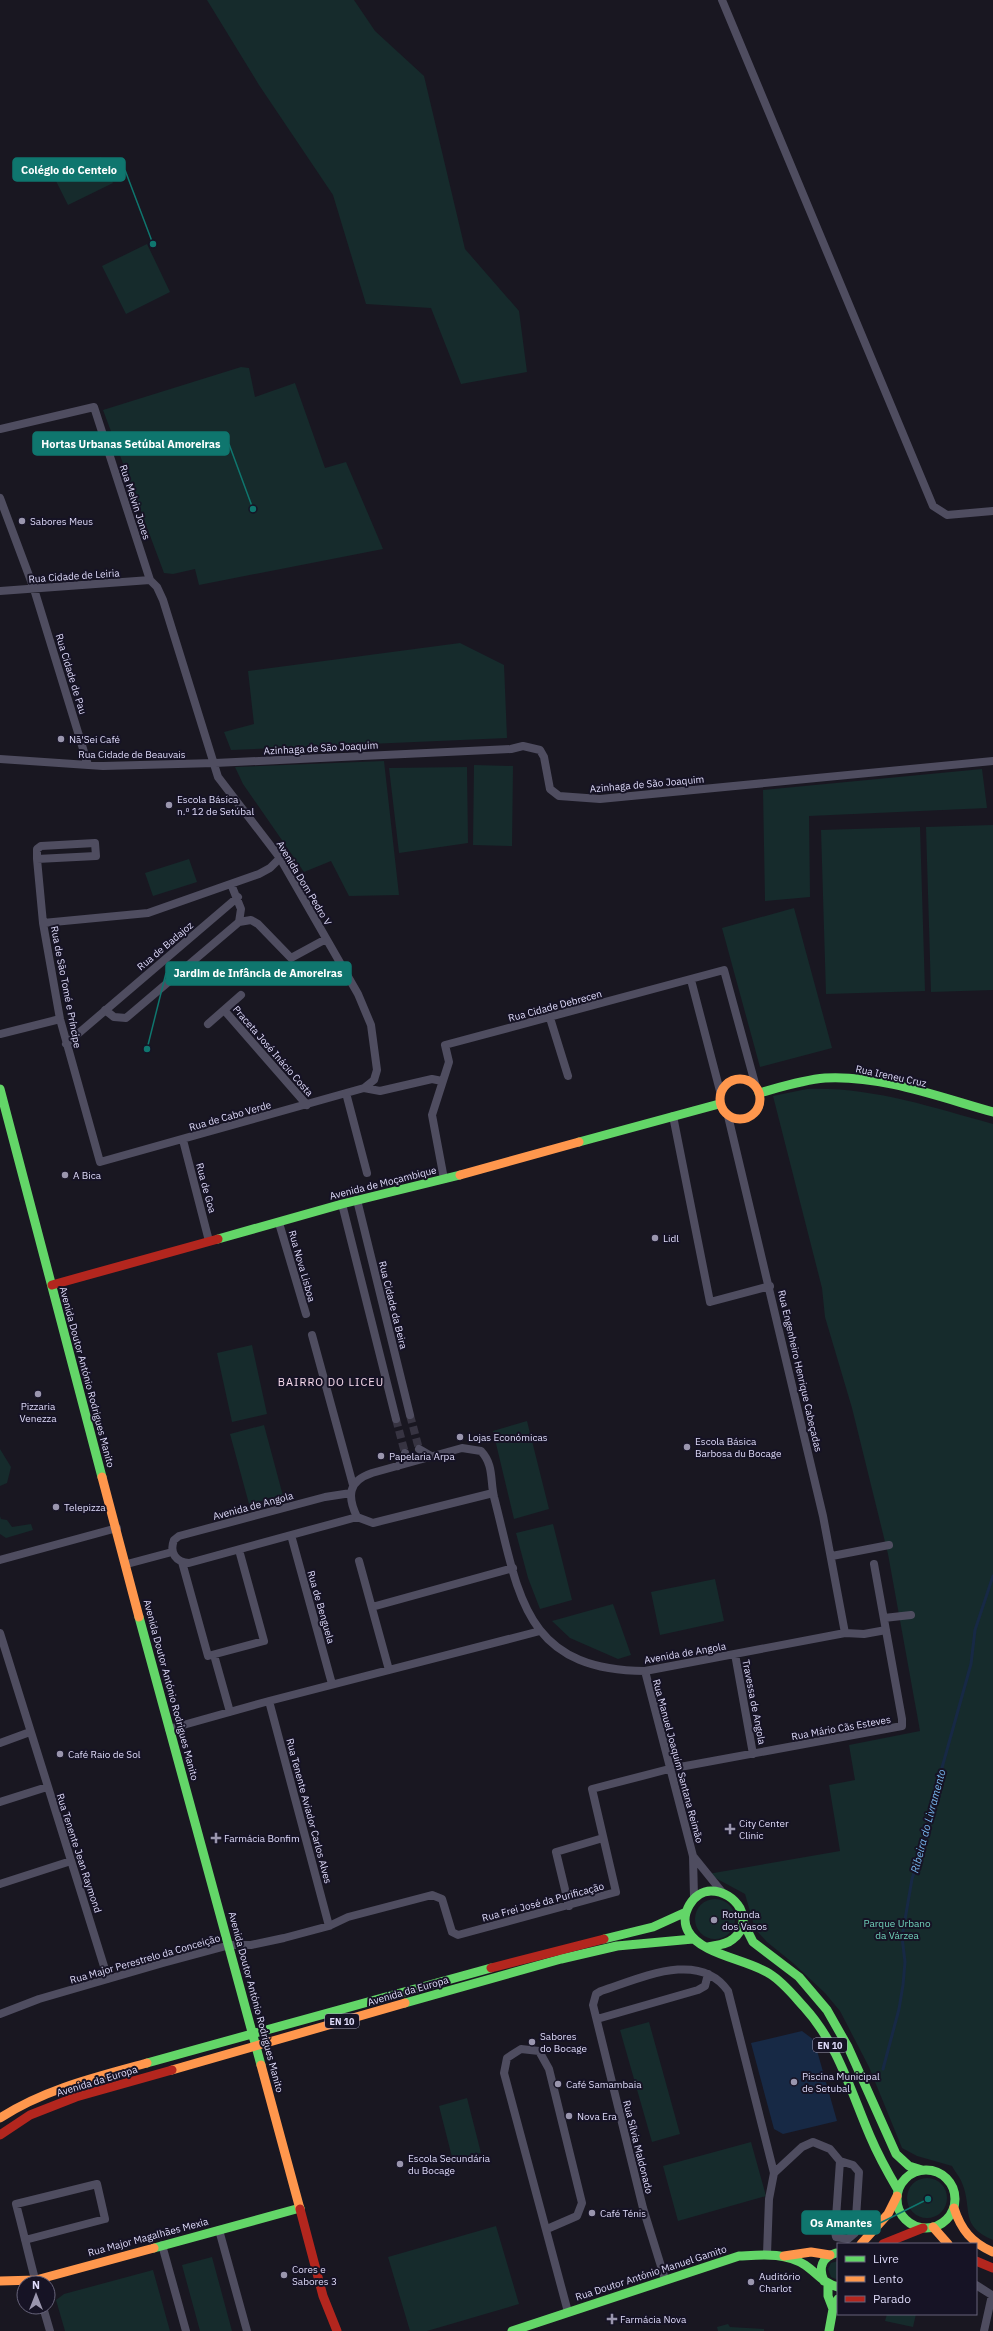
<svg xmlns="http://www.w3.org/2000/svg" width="993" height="2331" font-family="'IBM Plex Sans',sans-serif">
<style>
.green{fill:#162b2c}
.water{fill:#172945}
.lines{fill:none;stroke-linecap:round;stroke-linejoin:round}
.stream{stroke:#172945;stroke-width:3}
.street-tunnel{stroke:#373442;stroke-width:8;stroke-dasharray:8 4;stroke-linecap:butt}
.street{stroke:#4f4d60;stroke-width:8}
.fast{stroke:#63d668;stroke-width:9}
.slow{stroke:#ff974d;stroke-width:9}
.jam{stroke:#b3261e;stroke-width:9}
.poi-dot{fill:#9a96ae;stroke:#161325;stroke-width:1.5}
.labels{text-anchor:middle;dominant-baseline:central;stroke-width:4;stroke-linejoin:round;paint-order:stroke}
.shield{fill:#161325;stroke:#a39fba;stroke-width:1}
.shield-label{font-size:9px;font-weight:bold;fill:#dfdbfa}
.street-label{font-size:10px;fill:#dfdbfa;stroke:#161325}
.poi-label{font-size:10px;fill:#dfdbfa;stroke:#161325;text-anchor:start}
.park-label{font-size:10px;fill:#70d1ba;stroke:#161325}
.neighbourhood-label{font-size:11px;letter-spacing:1px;fill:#faddef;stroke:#161325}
.water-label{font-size:11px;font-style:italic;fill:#77b5ed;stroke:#161325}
.leader{fill:none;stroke:#0f766e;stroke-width:1.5}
.callout-dot{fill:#0f766e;stroke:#161325;stroke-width:1.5}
.callout{fill:#0f766e;stroke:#0f766e;stroke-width:1.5}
.callout-label{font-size:11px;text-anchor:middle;font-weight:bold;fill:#fff}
</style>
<rect width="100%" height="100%" fill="#191721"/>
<path class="green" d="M 207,0 L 354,0 L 375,31 L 424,76 L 465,249 L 519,311 L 527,372 L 461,384 L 431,308 L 366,304 L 333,195 L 259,85 Z
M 101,157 L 113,183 L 68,205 L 55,179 Z
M 147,244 L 170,292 L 126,314 L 102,266 Z
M 241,367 L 249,368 L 255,397 L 295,383 L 325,468 L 346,462 L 383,549 L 199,585 L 195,569 L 173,574 L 164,573 L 103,410 Z
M 460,643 L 504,665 L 507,738 L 231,750 L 224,732 L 254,724 L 248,671 Z
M 384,761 L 399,895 L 349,896 L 331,861 L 304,872 L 243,784 L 235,767 Z
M 474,765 L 513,766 L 512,846 L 473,845 Z
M 467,767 L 468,843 L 399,853 L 389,768 Z
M 982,769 L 987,808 L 809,816 L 810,897 L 765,901 L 763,790 Z
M 993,825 L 993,990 L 931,992 L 926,827 Z
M 920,827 L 925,991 L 826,994 L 821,830 Z
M 189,859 L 197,882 L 153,896 L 145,873 Z
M 794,908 L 832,1048 L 760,1067 L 722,928 Z
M 807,1089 C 873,1087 930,1107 993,1124 L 993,2240 C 959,2226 973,2209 962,2183 C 960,2177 955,2172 952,2166 L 917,2156 L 902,2148 L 869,2067 L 840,2011 L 825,1993 L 793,1963 L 767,1942 L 755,1929 L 745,1894 L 708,1874 L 840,1851 L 829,1785 L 855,1780 L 849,1745 L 920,1731 L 888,1554 L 852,1408 L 825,1317 L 822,1288 L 773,1096 Z
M 252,1345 L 267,1414 L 232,1422 L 217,1353 Z
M 527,1421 L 549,1509 L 514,1519 L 493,1431 Z
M 264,1425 L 283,1496 L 249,1504 L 230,1434 Z
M 0,1449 L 11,1467 L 7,1483 L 0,1486 Z
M 0,1516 L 1,1519 L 7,1520 L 12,1527 L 31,1524 L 33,1530 L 6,1538 L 0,1534 Z
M 553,1524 L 572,1600 L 540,1609 L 528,1578 L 516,1533 Z
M 715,1579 L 724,1621 L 660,1635 L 651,1592 Z
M 613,1604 L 631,1655 L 618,1659 L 570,1638 L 552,1621 Z
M695 1919a20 20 0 1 1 40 0a20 20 0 1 1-40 0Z
M 649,2022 L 680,2134 L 652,2142 L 620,2030 Z
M 467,2098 L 481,2153 L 453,2161 L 439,2106 Z
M 751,2142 L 766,2196 L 678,2221 L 663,2166 Z
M907 2198a20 20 0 1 1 40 0a20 20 0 1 1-40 0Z
M 496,2226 L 519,2304 L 427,2331 L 410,2331 L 388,2257 Z
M 212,2257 L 232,2331 L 200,2331 L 182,2265 Z
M 838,2261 L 838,2280 L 831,2277 L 828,2269 L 831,2263 Z
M 153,2270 L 170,2331 L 65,2331 L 56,2300 L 64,2294 Z
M 887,2314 L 916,2314 L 913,2327 L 885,2321 Z
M 728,2324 L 730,2327 L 764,2329 L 764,2331 L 718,2331 L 717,2327 Z"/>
<path class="water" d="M 802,2031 L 814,2040 L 837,2121 L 783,2134 L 774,2129 L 751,2043 Z"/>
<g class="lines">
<path class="stream" d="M 883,2069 L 899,2009 L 903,1985 L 905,1962 L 902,1937 L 912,1879 L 927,1832 L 938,1782 L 971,1664 L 975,1630 L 993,1576"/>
<path class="street-tunnel" d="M 410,1415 L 419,1449
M 396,1419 L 405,1453"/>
<path class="street" d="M 722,0 L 933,506 L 947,515 L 993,511
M 0,429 L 94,407 L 150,580 L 157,587 L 163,600 L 218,777 L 280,858 L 358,994 L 371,1025 L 377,1070 L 374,1080 L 364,1088
M 0,498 L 34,589 L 88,765
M 0,591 L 150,580
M 0,759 L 103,766 L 215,763 L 511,749 L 523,746 L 540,750 L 544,757 L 550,789 L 559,796 L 600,799 L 993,761
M 37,859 L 96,856 L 95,843 L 41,846 L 37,849 L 37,859 L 43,923 L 60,1019 L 100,1162 L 364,1088 L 380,1091 L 432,1079 L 442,1081
M 239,922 L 251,920 L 258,924 L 291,958 L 326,939
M 43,923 L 148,913 L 259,874 L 270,868 L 280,858
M 691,980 L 720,1091
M 105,1010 L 114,1017 L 126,1018 L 239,922 L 241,909 L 231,884
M 224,1010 L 307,1105
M 550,1018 L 568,1076
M 208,1024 L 241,995
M 0,1034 L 60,1019
M 66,1044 L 238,897
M 346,1093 L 367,1173
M 673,1116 L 710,1302 L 770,1286
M 728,1116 L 823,1516 L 845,1633
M 183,1140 L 209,1241
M 444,1179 L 432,1115 L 449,1062 L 445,1045 L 724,970 L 756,1087
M 357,1200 L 410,1415
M 342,1204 L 396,1419
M 279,1223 L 306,1314
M 312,1335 L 353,1485
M 419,1449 L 431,1456
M 398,1466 L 404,1459 L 405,1453
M 351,1493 L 325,1497 L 179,1536 L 174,1540 C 169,1553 176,1562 189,1563 L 357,1517
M 493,1493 L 373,1523 L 357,1517 C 347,1496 348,1481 372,1473 L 462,1448 L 481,1451 C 494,1465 490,1480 494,1497 C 519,1593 522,1670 645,1671 L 845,1633 L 864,1634 L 886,1630
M 291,1535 L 332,1684
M 832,1556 L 889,1545
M 0,1560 L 117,1528
M 359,1561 L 389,1670
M 182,1562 L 208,1656 L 264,1641 L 239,1550
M 127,1564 L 172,1552
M 372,1607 L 513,1568
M 884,1618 L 911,1615
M 0,1633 L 108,1979
M 735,1654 L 753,1754
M 214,1655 L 230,1712
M 645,1671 L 693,1856 L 694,1897
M 269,1701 L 329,1926
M 169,1729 L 269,1701 L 540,1631
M 0,1743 L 30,1732
M 0,1802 L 47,1787
M 693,1856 L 722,1892
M 0,1884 L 71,1861
M 569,1906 L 556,1852 L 603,1838
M 0,2014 L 39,1999 L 163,1963 L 230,1945 L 251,1945 L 284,1938 L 329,1926 L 348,1917 L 432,1895 L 442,1899 L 452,1932 L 458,1935 L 616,1892 L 592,1789 L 669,1769 L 902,1726 L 902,1719 L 874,1564
M 597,2019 L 698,1990 L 705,1986 L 708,1974
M 774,2173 L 802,2147 L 813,2142 L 830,2149 L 840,2161 L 835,2232 L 836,2237 L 848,2239 L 855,2233 L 859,2172 L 853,2165 L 840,2161
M 547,2229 L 577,2216 L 582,2203 L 549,2069 L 539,2051 L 521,2049 L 507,2058 L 504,2073 L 568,2312
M 219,2230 L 247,2331
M 25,2240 L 105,2219 L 97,2184 L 16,2204 C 23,2230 29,2257 36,2283
M 162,2245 L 186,2331
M 665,2279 L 643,2208 L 593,2005 L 596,1994 L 601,1991 C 639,1979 699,1949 728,1991 L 774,2173 L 769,2199 L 767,2254
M 976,2285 L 992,2295 L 984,2331
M 43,2307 L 50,2331"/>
<path class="fast" d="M 0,1089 L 102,1477
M 759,1093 C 781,1087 802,1080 825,1078 C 882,1075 939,1097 993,1112
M 579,1142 L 719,1104
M 218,1239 L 342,1204 L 460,1175
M 139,1617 L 261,2065
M 743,1922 L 753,1942 L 799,1977 L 827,2010 L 848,2047 L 896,2154 L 909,2166 L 922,2170
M 604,1939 L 653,1927 L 686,1912
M 708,1947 C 717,1945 726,1945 733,1939 C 756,1921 736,1891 711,1891 C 693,1891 679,1915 688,1931 C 701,1955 747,1959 770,1974 C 783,1982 794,1996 804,2007 C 838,2044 851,2092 870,2136 C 878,2155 888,2173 898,2190
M 405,2003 L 561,1959 L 617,1946 L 693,1939
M 147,2063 L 491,1968
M897 2199a29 29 0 1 1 58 0a29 29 0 1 1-58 0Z
M 154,2248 L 300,2208
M 824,2281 C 818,2268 822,2257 836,2253
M 828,2284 L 828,2296 L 833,2309
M 512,2331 L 739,2256 C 761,2255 785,2252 805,2265 C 817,2273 824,2284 838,2287
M 829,2331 L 833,2309 L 838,2299"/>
<path class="slow" d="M720 1099a20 20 0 1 1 40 0a20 20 0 1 1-40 0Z
M 460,1175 L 579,1142
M 102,1477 L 139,1617
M 261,2065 L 300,2209
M 172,2070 L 405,2003
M 0,2118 C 45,2089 96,2077 147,2063
M 954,2208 C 961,2230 972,2243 993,2252
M 933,2227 L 948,2244
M 861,2244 L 888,2214 L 897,2196
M 784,2256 L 811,2252 L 830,2255
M 0,2281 L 36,2280 L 154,2248"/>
<path class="jam" d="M 52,1285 L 218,1239
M 491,1968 L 604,1939
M 0,2135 L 30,2115 L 76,2097 L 172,2070
M 300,2209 L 323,2296 L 337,2331
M 883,2244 L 923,2228
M 976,2261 L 993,2268"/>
</g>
<g class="poi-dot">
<circle cx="22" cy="521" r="4"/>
<circle cx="61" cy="739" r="4"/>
<circle cx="169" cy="805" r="4"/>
<circle cx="65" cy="1175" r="4"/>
<circle cx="655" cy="1238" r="4"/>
<circle cx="38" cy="1394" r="4"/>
<circle cx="460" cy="1437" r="4"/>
<circle cx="687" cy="1447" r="4"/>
<circle cx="381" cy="1456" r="4"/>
<circle cx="56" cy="1507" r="4"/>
<circle cx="60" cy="1754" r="4"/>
<path d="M728 1823h4v4h4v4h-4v4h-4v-4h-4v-4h4z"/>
<path d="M214 1832h4v4h4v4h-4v4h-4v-4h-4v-4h4z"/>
<circle cx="714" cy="1920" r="4"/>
<circle cx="532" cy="2042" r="4"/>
<circle cx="794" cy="2082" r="4"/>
<circle cx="558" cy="2084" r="4"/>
<circle cx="569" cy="2116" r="4"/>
<circle cx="400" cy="2164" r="4"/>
<circle cx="592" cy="2213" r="4"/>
<circle cx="284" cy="2275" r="4"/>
<circle cx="751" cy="2282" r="4"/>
<path d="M610 2313h4v4h4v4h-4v4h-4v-4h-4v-4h4z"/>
</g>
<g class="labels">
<g class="shield">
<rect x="325" y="2014" width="34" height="14" rx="3"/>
<rect x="813" y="2038" width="34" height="14" rx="3"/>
</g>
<g class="shield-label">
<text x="342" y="2021">EN 10</text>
<text x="830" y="2045">EN 10</text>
</g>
<g class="street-label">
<text transform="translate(135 502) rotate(72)">Rua Melvin Jones</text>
<text transform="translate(74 576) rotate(-4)">Rua Cidade de Leiria</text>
<text transform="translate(71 674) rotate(73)">Rua Cidade de Pau</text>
<text transform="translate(321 748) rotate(-3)">Azinhaga de São Joaquim</text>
<text x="132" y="754">Rua Cidade de Beauvais</text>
<text transform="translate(647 784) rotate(-5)">Azinhaga de São Joaquim</text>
<text transform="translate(304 883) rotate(59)">Avenida Dom Pedro V</text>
<text transform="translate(165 946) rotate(-40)">Rua de Badajoz</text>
<text transform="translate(66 987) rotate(79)">Rua de São Tomé e Príncipe</text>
<text transform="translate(555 1006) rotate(-15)">Rua Cidade Debrecen</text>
<text transform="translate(273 1051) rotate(49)">Praceta José Inácio Costa</text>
<text transform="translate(891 1076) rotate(12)">Rua Ireneu Cruz</text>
<text transform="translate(230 1116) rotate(-16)">Rua de Cabo Verde</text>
<text transform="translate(383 1183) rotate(-14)">Avenida de Moçambique</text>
<text transform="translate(206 1188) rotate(75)">Rua de Goa</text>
<text transform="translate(302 1266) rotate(74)">Rua Nova Lisboa</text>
<text transform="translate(393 1305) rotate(76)">Rua Cidade da Beira</text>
<text transform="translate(800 1371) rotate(77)">Rua Engenheiro Henrique Cabeçadas</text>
<text transform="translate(87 1377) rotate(75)">Avenida Doutor António Rodrigues Manito</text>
<text transform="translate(253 1506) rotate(-15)">Avenida de Angola</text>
<text transform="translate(321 1607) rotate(74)">Rua de Benguela</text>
<text transform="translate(685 1653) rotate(-10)">Avenida de Angola</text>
<text transform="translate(171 1690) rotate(75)">Avenida Doutor António Rodrigues Manito</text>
<text transform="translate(754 1702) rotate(79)">Travessa de Angola</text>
<text transform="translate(841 1728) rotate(-10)">Rua Mário Cãs Esteves</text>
<text transform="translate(678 1761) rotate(75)">Rua Manuel Joaquim Santana Reimão</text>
<text transform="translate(309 1811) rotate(75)">Rua Tenente Aviador Carlos Alves</text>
<text transform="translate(79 1853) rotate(72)">Rua Tenente Jean Raymond</text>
<text transform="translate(543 1902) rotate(-15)">Rua Frei José da Purificação</text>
<text transform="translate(145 1959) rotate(-16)">Rua Major Perestrelo da Conceição</text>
<text transform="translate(408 1991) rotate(-16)">Avenida da Europa</text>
<text transform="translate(256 2002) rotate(75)">Avenida Doutor António Rodrigues Manito</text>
<text transform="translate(97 2081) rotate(-17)">Avenida da Europa</text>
<text transform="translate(638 2147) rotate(76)">Rua Sílvia Maldonado</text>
<text transform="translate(148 2237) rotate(-15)">Rua Major Magalhães Mexia</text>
<text transform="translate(651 2273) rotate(-18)">Rua Doutor António Manuel Gamito</text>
</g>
<g class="poi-label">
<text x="30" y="521">Sabores Meus</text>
<text x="69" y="739">Nã'Sei Café</text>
<text x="177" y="799">Escola Básica<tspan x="177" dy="12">n.º 12 de Setúbal</tspan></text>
<text x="73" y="1175">A Bica</text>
<text x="663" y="1238">Lidl</text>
<text x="38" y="1406" text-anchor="middle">Pizzaria<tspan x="38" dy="12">Venezza</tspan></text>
<text x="468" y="1437">Lojas Económicas</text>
<text x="695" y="1441">Escola Básica<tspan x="695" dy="12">Barbosa du Bocage</tspan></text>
<text x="389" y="1456">Papelaria Arpa</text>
<text x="64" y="1507">Telepizza</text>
<text x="68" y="1754">Café Raio de Sol</text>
<text x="739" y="1823">City Center<tspan x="739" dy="12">Clinic</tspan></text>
<text x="224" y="1838">Farmácia Bonfim</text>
<text x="722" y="1914">Rotunda<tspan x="722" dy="12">dos Vasos</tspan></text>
<text x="540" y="2036">Sabores<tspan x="540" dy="12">do Bocage</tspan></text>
<text x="802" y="2076">Piscina Municipal<tspan x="802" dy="12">de Setubal</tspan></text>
<text x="566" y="2084">Café Samambaia</text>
<text x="577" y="2116">Nova Era</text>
<text x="408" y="2158">Escola Secundária<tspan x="408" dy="12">du Bocage</tspan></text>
<text x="600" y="2213">Café Ténis</text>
<text x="292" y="2269">Cores e<tspan x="292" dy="12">Sabores 3</tspan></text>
<text x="759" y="2276">Auditório<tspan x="759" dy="12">Charlot</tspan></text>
<text x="620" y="2319">Farmácia Nova</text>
</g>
<g class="park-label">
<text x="897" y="1923">Parque Urbano<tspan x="897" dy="12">da Várzea</tspan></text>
</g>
<g class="neighbourhood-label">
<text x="331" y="1382">BAIRRO DO LICEU</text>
</g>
<g class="water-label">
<text transform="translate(928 1821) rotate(-75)">Ribeira do Livramento</text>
</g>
</g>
<path class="leader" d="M153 244L125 170M253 509L229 444M147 1049L166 973M928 2199L880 2223"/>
<g class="callout-dot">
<circle cx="153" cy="244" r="4"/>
<circle cx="253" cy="509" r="4"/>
<circle cx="147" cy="1049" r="4"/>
<circle cx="928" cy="2199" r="4"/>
</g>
<g class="callout">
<rect x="13" y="158" width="112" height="23" rx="4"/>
<rect x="33" y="432" width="196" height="23" rx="4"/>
<rect x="166" y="962" width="185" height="23" rx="4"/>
<rect x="802" y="2211" width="78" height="23" rx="4"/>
</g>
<g class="callout-label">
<text x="69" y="174">Colégio do Centeio</text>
<text x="131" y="448">Hortas Urbanas Setúbal Amoreiras</text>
<text x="258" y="977">Jardim de Infância de Amoreiras</text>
<text x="841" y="2227">Os Amantes</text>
</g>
<rect x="837" y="2243" width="140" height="72" fill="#161325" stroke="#66637a"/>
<rect x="845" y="2256" width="20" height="6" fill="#63d668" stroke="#66637a"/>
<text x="873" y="2263" font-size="12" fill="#dfdbfa">Livre</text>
<rect x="845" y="2276" width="20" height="6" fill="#ff974d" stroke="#66637a"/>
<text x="873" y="2283" font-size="12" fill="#dfdbfa">Lento</text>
<rect x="845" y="2296" width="20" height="6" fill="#b3261e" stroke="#66637a"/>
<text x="873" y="2303" font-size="12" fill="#dfdbfa">Parado</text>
<g transform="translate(36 2295)"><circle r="19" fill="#161325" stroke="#66637a"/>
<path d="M0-3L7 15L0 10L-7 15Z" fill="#9a96ae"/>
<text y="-6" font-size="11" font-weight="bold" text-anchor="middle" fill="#dfdbfa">N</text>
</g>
</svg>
